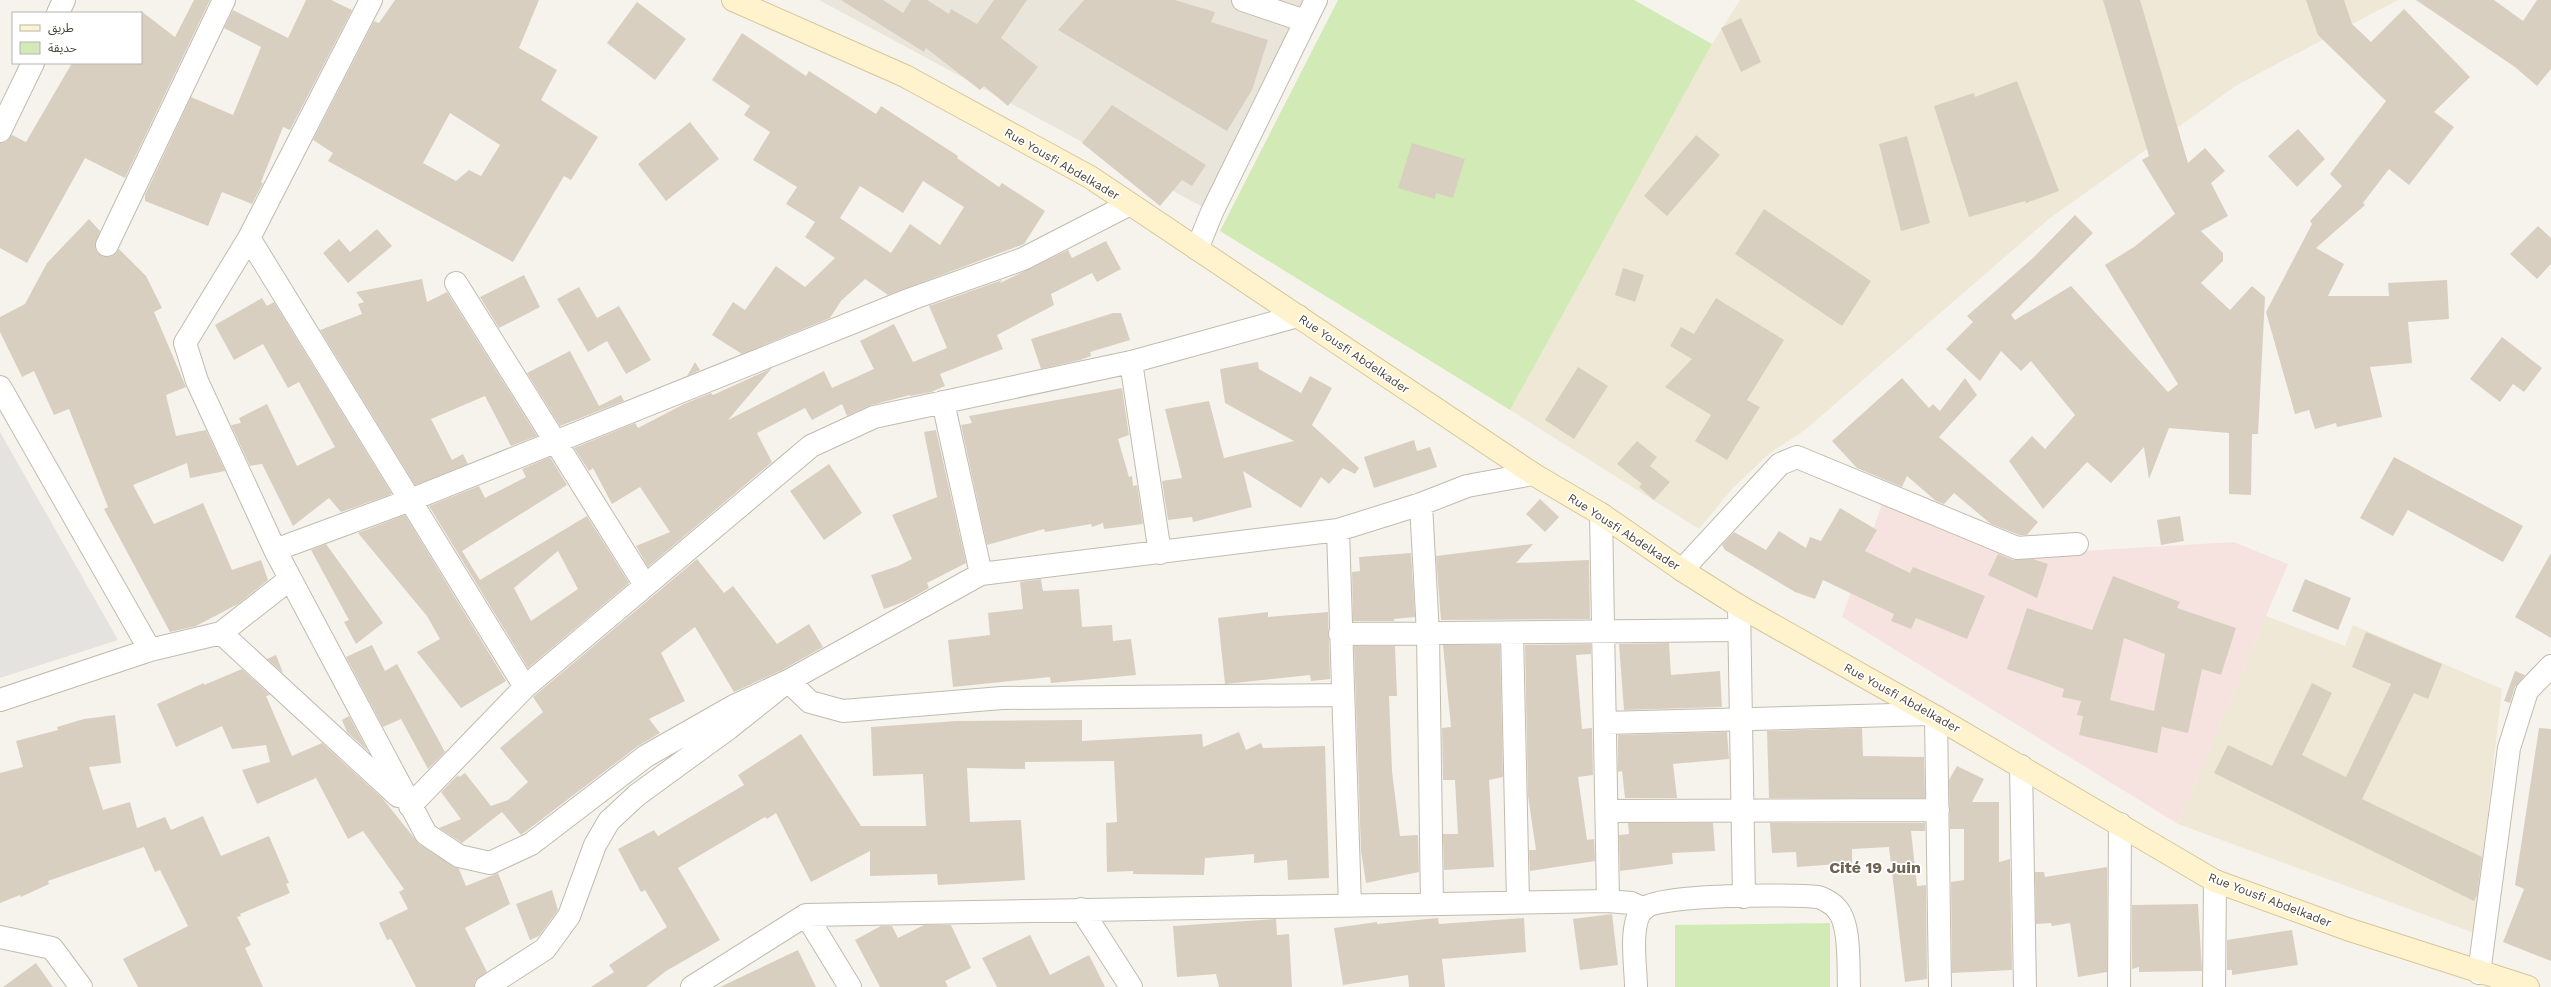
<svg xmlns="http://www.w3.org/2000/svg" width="2551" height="987" font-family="'Work Sans','Noto Sans Arabic',sans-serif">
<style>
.residential{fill:#eae5da}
.education{fill:#efe8d6}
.medical{fill:#f6e3e0}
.green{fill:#d2eab5}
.parking{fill:#e5e3e0}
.building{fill:#d8cfc1;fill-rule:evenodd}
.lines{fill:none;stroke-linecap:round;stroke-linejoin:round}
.minor-casing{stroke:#c2bbae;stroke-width:24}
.tertiary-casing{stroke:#c2bbae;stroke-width:24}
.secondary-casing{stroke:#d6c79b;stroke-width:24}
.minor{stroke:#fff;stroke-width:22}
.tertiary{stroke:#fff;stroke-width:22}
.secondary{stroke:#fff3cd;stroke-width:22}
.labels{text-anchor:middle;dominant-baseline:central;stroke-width:3.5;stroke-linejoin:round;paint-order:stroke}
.street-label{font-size:12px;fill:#4b4439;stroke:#fff}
.district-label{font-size:16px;font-weight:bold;fill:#6e6250;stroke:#fff}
</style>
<rect width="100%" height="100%" fill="#f6f3ec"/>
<path class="residential" d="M 819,0 L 1317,0 L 1212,212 Z"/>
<path class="education" d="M 1740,0 L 2398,0 L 2237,85 L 2050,218 L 1805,430 L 1770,453 L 1733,488 L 1699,529 L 1510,410 L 1712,44 Z
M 2266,616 L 2345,646 L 2353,625 L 2502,689 L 2474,933 L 2178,824 Z"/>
<path class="medical" d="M 1882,504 L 2017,555 L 2234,542 L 2288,564 L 2178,824 L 1842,617 Z"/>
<path class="green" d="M 1338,0 L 1634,0 L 1712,44 L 1510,410 L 1220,231 Z
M 1830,923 L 1830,987 L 1675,987 L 1675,925 Z"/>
<path class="parking" d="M 0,432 L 118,640 L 0,678 Z"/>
<path class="building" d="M 194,0 L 210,0 L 125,178 L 85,158 L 27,263 L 0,248 L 0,143 L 7,141 L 12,135 L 26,142 L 72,63 L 141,63 L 141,11 L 175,37 Z
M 306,0 L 331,0 L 352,10 L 290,130 L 283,127 L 261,182 L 263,183 L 252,204 L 222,192 L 208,226 L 145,201 L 145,195 L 191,97 L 233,115 L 261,47 L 224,28 L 233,10 L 288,38 Z
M 395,0 L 539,0 L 519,48 L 557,70 L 541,100 L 598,137 L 571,180 L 564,176 L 513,262 L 328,161 L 333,153 L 313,140 L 374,21 L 379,23 ZM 450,113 L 500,145 L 481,176 L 469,170 L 456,181 L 423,163 Z
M 841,0 L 883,0 L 903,13 L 911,0 L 927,0 L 949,14 L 951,9 L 977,24 L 994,0 L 1027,0 L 1001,38 L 1038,67 L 1008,106 L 984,86 L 980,90 L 926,48 L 924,52 Z
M 1084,0 L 1175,0 L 1215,12 L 1211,22 L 1268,40 L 1252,90 L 1227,131 L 1058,30 Z
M 2103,0 L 2140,0 L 2188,163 L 2205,148 L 2225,171 L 2211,183 L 2228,216 L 2201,231 L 2223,253 L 2223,261 L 2201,283 L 2230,310 L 2252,286 L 2265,297 L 2258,434 L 2252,434 L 2251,495 L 2229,494 L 2229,433 L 2169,428 L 2149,479 L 2144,447 L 2111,483 L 2087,462 L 2043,509 L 2009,461 L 2032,436 L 2045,449 L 2075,415 L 2031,361 L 2021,371 L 2001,351 L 1980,381 L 1946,349 L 1973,322 L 1967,316 L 2033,258 L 2075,215 L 2093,233 L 2011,315 L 2015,320 L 2071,286 L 2168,392 L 2178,384 L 2105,265 L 2134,247 L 2175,214 L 2142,160 L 2149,156 Z
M 2306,0 L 2344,0 L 2352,24 L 2371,42 L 2404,9 L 2470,77 L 2434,112 L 2454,127 L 2409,185 L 2389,169 L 2363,203 L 2365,205 L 2316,248 L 2344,264 L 2328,296 L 2389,296 L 2388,283 L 2447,280 L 2449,319 L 2408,322 L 2412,363 L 2370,367 L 2382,417 L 2337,427 L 2336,423 L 2315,429 L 2309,410 L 2295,414 L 2266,312 L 2312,224 L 2310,221 L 2342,186 L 2330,174 L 2386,101 L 2318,35 Z
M 2416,0 L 2494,0 L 2523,21 L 2537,0 L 2551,0 L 2551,69 L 2537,86 L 2515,67 Z
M 637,2 L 686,39 L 655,80 L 607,43 Z
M 1741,18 L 1761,62 L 1741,72 L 1721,28 Z
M 742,33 L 806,76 L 809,71 L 876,114 L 881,106 L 958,156 L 957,158 L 999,187 L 1002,183 L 1045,211 L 1024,244 L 888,295 L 865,279 L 841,301 L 830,318 L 742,354 L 712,335 L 733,302 L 745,310 L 776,266 L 805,287 L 835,258 L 805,237 L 815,222 L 786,204 L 797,187 L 753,160 L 770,132 L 744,115 L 750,106 L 712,80 ZM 923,181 L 964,207 L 940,245 L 910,224 L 891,253 L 840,218 L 860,186 L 903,213 Z
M 2017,81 L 2059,191 L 2026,203 L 2025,201 L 1969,217 L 1934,106 L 1974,93 L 1975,97 Z
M 1112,105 L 1206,165 L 1192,186 L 1182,180 L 1160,206 L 1082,143 Z
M 690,122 L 719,159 L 666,201 L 638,164 Z
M 2298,129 L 2325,159 L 2297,187 L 2268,156 Z
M 1696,135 L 1720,155 L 1667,216 L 1644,196 Z
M 1907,136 L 1930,223 L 1901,231 L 1879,144 Z
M 1412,143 L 1465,159 L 1453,198 L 1436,193 L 1435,199 L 1398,188 Z
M 1764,209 L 1871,281 L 1842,326 L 1735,254 Z
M 89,219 L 100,231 L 95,246 L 97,252 L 108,257 L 114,255 L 119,249 L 146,276 L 162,308 L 154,312 L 186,387 L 166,395 L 176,436 L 206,430 L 225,471 L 190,478 L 187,463 L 133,485 L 154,524 L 203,503 L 232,570 L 261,560 L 268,580 L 238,604 L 196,626 L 170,632 L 104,509 L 108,507 L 69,409 L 54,415 L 34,371 L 22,377 L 0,332 L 0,317 L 25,304 L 47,263 Z
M 2538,226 L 2551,238 L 2551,264 L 2537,279 L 2510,254 Z
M 377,229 L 392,246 L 348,283 L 323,253 L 339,239 L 350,252 Z
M 1106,241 L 1121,269 L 1097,282 L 1092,273 L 1051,294 L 1054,305 L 997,335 L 1003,349 L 940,374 L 945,386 L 931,392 L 910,396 L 910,395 L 871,405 L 847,416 L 842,404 L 812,420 L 805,408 L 757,433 L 772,462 L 648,567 L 636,546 L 670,532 L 640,487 L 612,504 L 593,468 L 589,471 L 574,448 L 635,423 L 638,428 L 684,404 L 711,393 L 713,395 L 772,368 L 728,420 L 824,371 L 832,388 L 874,369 L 860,341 L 894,324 L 913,362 L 947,348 L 929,306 L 1002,280 L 1000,283 L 1068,250 L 1072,258 Z
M 1623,268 L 1644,275 L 1635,302 L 1615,295 Z
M 524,275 L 540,307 L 499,328 L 480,297 Z
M 422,279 L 427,302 L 447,292 L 537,436 L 511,446 L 485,396 L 431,419 L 452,460 L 463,454 L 468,464 L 415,485 L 320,330 L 362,314 L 358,304 L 364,302 L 356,292 Z
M 579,287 L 597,318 L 619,306 L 651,360 L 626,374 L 607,341 L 588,352 L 557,299 Z
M 262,298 L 267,306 L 274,302 L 392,494 L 341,512 L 329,498 L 293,526 L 262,464 L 250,466 L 231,425 L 241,423 L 239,418 L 267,404 L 297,466 L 335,447 L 299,382 L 288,388 L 263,344 L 234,360 L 215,325 Z
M 1716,298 L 1784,340 L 1747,400 L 1760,407 L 1727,460 L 1695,441 L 1711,415 L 1665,387 L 1692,359 L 1670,346 L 1681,327 L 1694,334 Z
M 1113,313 L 1121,313 L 1130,340 L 1090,352 L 1091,356 L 1080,360 L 1041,369 L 1031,339 Z
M 2502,337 L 2542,368 L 2524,392 L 2513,384 L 2500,402 L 2470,379 Z
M 570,351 L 599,406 L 621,395 L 624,401 L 560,426 L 527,373 Z
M 695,362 L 700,370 L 687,376 Z
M 1258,362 L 1259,369 L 1301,393 L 1310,376 L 1332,388 L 1312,425 L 1359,468 L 1355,474 L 1343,468 L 1329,484 L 1321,477 L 1301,508 L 1243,471 L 1252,507 L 1193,522 L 1192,517 L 1168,520 L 1162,481 L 1182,478 L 1165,409 L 1209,401 L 1224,458 L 1294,441 L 1225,403 L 1220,369 Z
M 1578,367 L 1608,386 L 1574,439 L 1545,420 Z
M 1902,378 L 1929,408 L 1933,404 L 1940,411 L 1965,378 L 1977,395 L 1939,437 L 2038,522 L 2027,535 L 2019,535 L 1991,524 L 1954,493 L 1944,504 L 1936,501 L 1907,476 L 1902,487 L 1857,468 L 1832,441 Z
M 1122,388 L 1129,435 L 1118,439 L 1129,477 L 1132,476 L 1133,486 L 1137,485 L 1143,524 L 1104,529 L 1103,523 L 1092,527 L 1091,524 L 1045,532 L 1044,529 L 987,545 L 961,425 L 972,423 L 969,416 Z
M 936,430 L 966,563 L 927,583 L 929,588 L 906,601 L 884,609 L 871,575 L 898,566 L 912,559 L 892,515 L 937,497 L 924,432 Z
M 1414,440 L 1417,451 L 1430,447 L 1437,467 L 1374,488 L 1364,457 Z
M 1637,441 L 1657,457 L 1650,466 L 1670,482 L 1654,500 L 1639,487 L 1642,484 L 1617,464 Z
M 550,457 L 567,485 L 462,551 L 480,580 L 587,516 L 629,583 L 528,668 L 429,506 L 479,486 L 485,498 L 526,477 L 522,469 ZM 558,551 L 578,589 L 531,621 L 514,588 Z
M 2394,457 L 2523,526 L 2503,562 L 2408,510 L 2393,536 L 2360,518 Z
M 829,464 L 862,513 L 824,540 L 790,491 Z
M 1540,499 L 1559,517 L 1545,532 L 1526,514 Z
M 1840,508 L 1877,530 L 1865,551 L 1910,573 L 1913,567 L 1985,596 L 1967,639 L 1916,618 L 1911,629 L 1891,621 L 1894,614 L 1823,580 L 1815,599 L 1795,592 L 1725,550 L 1722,545 L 1734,532 L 1766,550 L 1779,531 L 1806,548 L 1810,537 L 1821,541 Z
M 405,515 L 506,681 L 461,708 L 417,652 L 440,639 L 427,616 L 358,533 Z
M 2180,516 L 2184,541 L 2161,545 L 2157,520 Z
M 326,544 L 383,623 L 356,644 L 344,622 L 349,620 L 311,550 Z
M 1533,544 L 1516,563 L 1589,560 L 1590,619 L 1441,620 L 1436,556 Z
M 1411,553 L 1415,617 L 1394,619 L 1394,621 L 1353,621 L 1352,572 L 1360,571 L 1359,557 Z
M 2551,553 L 2551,638 L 2515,617 Z
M 1998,554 L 2013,560 L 2033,559 L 2048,564 L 2037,598 L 1988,575 Z
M 697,559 L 724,593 L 733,586 L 777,644 L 809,624 L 823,647 L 782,670 L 734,692 L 695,627 L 661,653 L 685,701 L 649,719 L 660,733 L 638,746 L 521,835 L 502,812 L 462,843 L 439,828 L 461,819 L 441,792 L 458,775 L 459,777 L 465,773 L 491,806 L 508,800 L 528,782 L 500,748 L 543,712 L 533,697 Z
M 2113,576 L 2180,602 L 2177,608 L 2236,628 L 2221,675 L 2202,669 L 2188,733 L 2162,727 L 2157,753 L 2079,735 L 2083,716 L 2077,715 L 2081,701 L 2062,697 L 2064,689 L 2007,669 L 2027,608 L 2092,630 ZM 2124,638 L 2165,654 L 2154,711 L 2110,700 Z
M 1041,579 L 1043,591 L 1079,589 L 1082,627 L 1112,625 L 1113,641 L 1131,639 L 1136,675 L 1051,683 L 1050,677 L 953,687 L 948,640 L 990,635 L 988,613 L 1023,609 L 1020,582 Z
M 2305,579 L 2351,598 L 2338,630 L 2292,611 Z
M 1268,612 L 1268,617 L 1328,612 L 1330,679 L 1311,681 L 1310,675 L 1225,684 L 1218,618 Z
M 2366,632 L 2442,664 L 2428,699 L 2414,693 L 2362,799 L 2482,857 L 2477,895 L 2474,901 L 2214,773 L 2228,745 L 2272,766 L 2312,683 L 2332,693 L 2302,755 L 2346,777 L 2391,684 L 2352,667 Z
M 1669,643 L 1671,675 L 1720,671 L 1722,707 L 1624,710 L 1619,644 Z
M 1591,644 L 1591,654 L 1576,655 L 1582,729 L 1592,728 L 1593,775 L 1578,777 L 1587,840 L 1594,839 L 1595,861 L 1530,871 L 1529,850 L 1536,850 L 1528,796 L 1525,645 Z
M 372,645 L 385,671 L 397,664 L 445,752 L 428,769 L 401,719 L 383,727 L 346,657 Z
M 1443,645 L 1500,645 L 1503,777 L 1489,780 L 1494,867 L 1444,870 L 1443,834 L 1458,834 L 1455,780 L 1443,780 L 1442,728 L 1451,727 Z
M 1354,646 L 1395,646 L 1397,696 L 1389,696 L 1392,771 L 1400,836 L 1418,835 L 1419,872 L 1366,883 L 1361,851 Z
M 276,655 L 283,673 L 267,659 Z
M 242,669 L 270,695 L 266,696 L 292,756 L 322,743 L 383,799 L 419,844 L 459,869 L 466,886 L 498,873 L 510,904 L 465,928 L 487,972 L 475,981 L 474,987 L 416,987 L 391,939 L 387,940 L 379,923 L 408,909 L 399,892 L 404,889 L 363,831 L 348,839 L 316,778 L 257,804 L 242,770 L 270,762 L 266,745 L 232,749 L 222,726 L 176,747 L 157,704 L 204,683 L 204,685 Z
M 2515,671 L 2525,675 L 2515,687 L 2510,703 L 2504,701 Z
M 115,715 L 121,763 L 89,767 L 103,810 L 130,802 L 137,828 L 165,817 L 171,830 L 203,816 L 221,856 L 269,836 L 289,883 L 286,884 L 290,893 L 240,914 L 241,916 L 237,917 L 251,945 L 245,948 L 263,987 L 138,987 L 123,959 L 188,926 L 160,870 L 155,872 L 144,847 L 48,881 L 49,884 L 21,897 L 20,895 L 0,903 L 0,773 L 23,767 L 16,741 L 58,730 L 57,727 L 84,719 Z
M 349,716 L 368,751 L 347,732 L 342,720 Z
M 1082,720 L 1082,741 L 1202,734 L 1203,747 L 1239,732 L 1246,750 L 1261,743 L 1263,748 L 1325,746 L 1329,878 L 1288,880 L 1287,860 L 1254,863 L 1254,854 L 1205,858 L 1204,875 L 1133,874 L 1133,871 L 1107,872 L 1106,823 L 1117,822 L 1114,761 L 1025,762 L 1025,769 L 967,768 L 970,822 L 1021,820 L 1025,880 L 938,885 L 937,874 L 870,876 L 870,851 L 811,882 L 776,813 L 767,819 L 765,817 L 678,868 L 720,940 L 666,971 L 646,987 L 591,987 L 614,972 L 609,965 L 667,927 L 645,890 L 641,892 L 618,849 L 654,830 L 658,836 L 744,785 L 738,775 L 801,734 L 861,826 L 926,826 L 923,774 L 873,776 L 871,727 L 957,721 Z
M 1862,728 L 1863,756 L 1924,757 L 1925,798 L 1769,798 L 1767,731 Z
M 2539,728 L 2551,729 L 2551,961 L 2503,942 L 2524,889 L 2515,885 Z
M 1727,732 L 1729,759 L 1673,764 L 1677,798 L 1625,798 L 1622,771 L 1618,772 L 1618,735 Z
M 1957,766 L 1984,779 L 1972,802 L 1999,802 L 1999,862 L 2010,859 L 2012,970 L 1952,973 L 1951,882 L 1964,880 L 1964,829 L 1950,829 L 1949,780 Z
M 1628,823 L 1713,823 L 1715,851 L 1672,853 L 1673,864 L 1620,871 L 1619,835 L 1629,834 Z
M 1770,823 L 1925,823 L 1925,831 L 1911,831 L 1917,886 L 1926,885 L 1927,979 L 1905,982 L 1889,847 L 1852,849 L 1852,863 L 1797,867 L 1796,852 L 1772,853 Z
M 2107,867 L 2107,972 L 2078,977 L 2070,923 L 2052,926 L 2051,923 L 2036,924 L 2035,872 L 2044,872 L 2045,877 Z
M 552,890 L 558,910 L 539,936 L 530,940 L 516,904 Z
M 2198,904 L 2202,971 L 2139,972 L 2139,967 L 2132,969 L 2132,905 Z
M 1612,914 L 1618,965 L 1580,970 L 1573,919 Z
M 1438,918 L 1439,924 L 1524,918 L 1526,952 L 1442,959 L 1445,987 L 1409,987 L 1408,975 L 1343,985 L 1334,928 L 1377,922 L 1377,924 Z
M 1276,919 L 1277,935 L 1289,934 L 1292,987 L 1219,987 L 1216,974 L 1177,977 L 1173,926 Z
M 924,925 L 951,925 L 971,968 L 945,981 L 948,987 L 880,987 L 855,940 L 881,926 L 892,926 L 898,938 Z
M 2292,930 L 2298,965 L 2232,975 L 2232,970 L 2227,970 L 2227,940 Z
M 1030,935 L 1050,975 L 1089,955 L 1105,987 L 997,987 L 982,958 Z
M 798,950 L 816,987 L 720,987 Z
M 36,963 L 53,987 L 3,987 Z"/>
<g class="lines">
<g class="minor-casing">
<path id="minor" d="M 1243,0 L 1305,21
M 58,13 L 64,0
M 0,131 L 33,63
M 249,238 L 371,0
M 107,245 L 224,0
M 1197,249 L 1212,212 L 1316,0
M 456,283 L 645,585
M 1131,362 L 1160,553
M 0,387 L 150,650
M 943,402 L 981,574
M 1421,504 L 1428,634 L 1432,904
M 1601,514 L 1608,901
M 1338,530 L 1350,906
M 275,550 L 408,501 L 911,299 L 1023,259 L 1130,204
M 1682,570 L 1780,464 L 1797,457 L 2017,548 L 2077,544
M 221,633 L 398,796
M 1512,633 L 1518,902
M 1340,634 L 1739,630
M 525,687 L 249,238 L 185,343 L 197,381 L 275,550 L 426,834 L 459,856 L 490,863 L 531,844 L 646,756 L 734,706 L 788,681 L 981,574 L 1338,530 L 1421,504 L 1467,486 L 1533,474
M 0,700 L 150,650 L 221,633 L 290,579
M 1936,717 L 1940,987
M 1605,723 L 1930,714
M 2021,766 L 2025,987
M 410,806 L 525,687 L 811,446 L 874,417 L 1131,362 L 1298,316
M 1607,811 L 1938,810
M 1081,909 L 1131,987
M 806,915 L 850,987
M 0,937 L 52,948 L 81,987
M 2479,973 L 2509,748 L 2527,691 L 2551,666
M 486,987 L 545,949 L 569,916 L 595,845 L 609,821 L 637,795 L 729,728 L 788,681 L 810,702 L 843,711 L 1002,698 L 1342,695
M 692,987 L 806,915 L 1608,901 L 1631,903 L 1644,909
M 2119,987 L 2120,824
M 2214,987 L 2215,881"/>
</g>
<g class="tertiary-casing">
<path id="tertiary" d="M 1739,606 L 1744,897
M 1636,987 C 1636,967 1628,922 1644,908 C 1662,894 1791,894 1818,897 C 1823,898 1833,904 1836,908 C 1851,922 1848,967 1849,987"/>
</g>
<g class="secondary-casing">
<path id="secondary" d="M 733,0 L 905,76 L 1090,177 L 1533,474 L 1601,514 L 1682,570 L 1739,606 L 1936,717 L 2215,881 L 2347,929 L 2528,987"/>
</g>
<use href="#minor" class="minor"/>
<use href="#tertiary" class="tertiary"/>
<use href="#secondary" class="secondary"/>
</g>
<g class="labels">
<g class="street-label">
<text transform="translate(1062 164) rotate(30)">Rue Yousfi Abdelkader</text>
<text transform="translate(1354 354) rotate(34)">Rue Yousfi Abdelkader</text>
<text transform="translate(1624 532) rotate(33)">Rue Yousfi Abdelkader</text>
<text transform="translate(1902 698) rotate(29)">Rue Yousfi Abdelkader</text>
<text transform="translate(2270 900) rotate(21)">Rue Yousfi Abdelkader</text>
</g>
<g class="district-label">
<text x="1875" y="867">Cité 19 Juin</text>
</g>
</g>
<rect x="12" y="12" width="130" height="52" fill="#ffffff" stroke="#b7b4b0"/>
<rect x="20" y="25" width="20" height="6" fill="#fff3cd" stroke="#b7b4b0"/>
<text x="48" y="32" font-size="12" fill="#4b4439">طريق</text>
<rect x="20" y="42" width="20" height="12" fill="#d2eab5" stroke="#b7b4b0"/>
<text x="48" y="52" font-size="12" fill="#4b4439">حديقة</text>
</svg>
